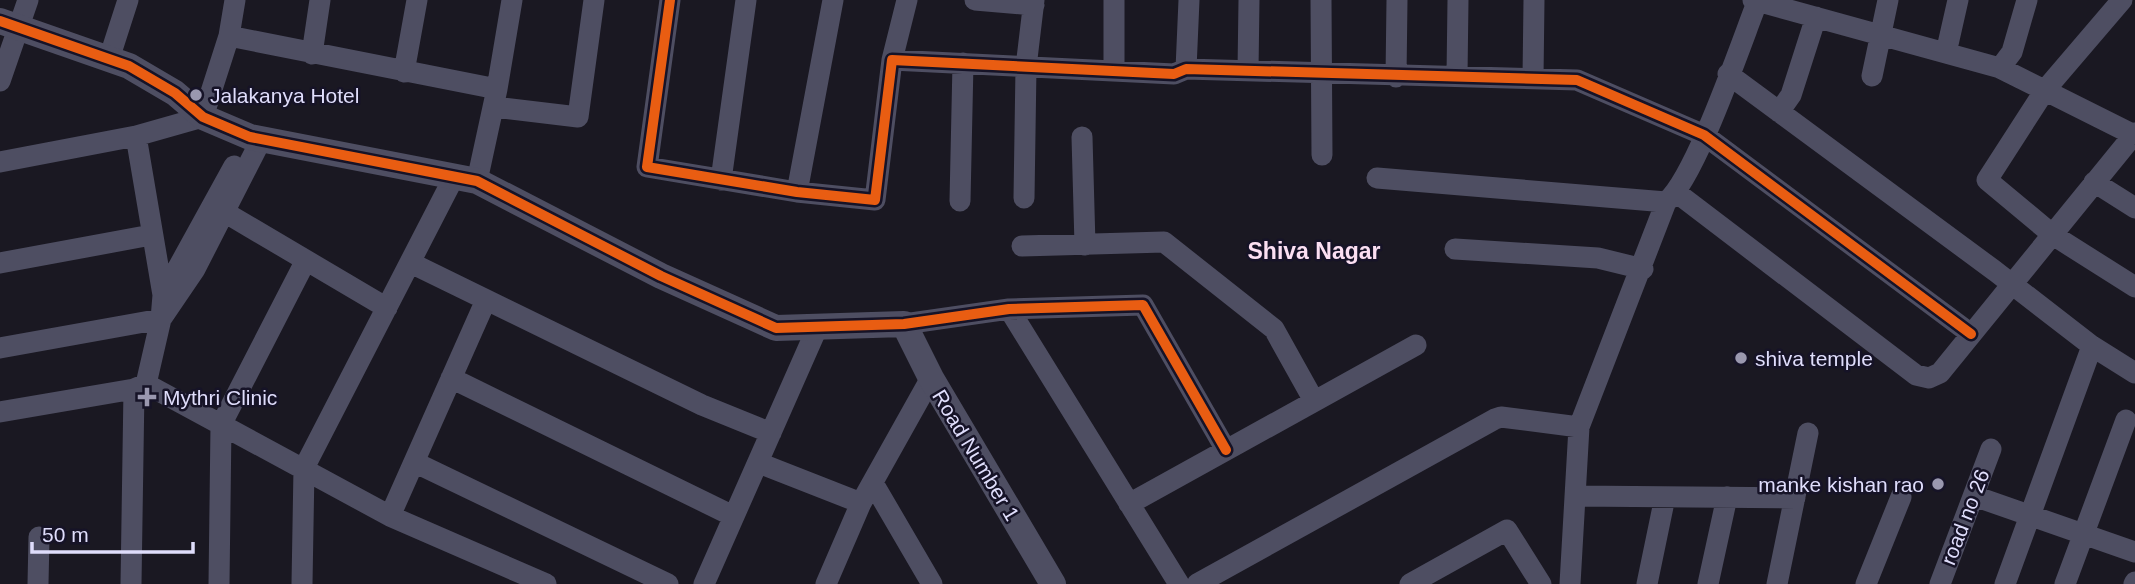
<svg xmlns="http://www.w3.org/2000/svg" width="2135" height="584" font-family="Helvetica,sans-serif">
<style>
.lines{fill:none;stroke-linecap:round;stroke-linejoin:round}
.minor{stroke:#4e4e62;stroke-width:21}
.tertiary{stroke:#4e4e62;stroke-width:26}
.cycleway-casing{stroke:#161327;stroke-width:15}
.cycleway{stroke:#e95d12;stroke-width:10}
.poi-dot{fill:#9a98af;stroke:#161327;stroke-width:2.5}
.labels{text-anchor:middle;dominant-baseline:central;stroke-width:5;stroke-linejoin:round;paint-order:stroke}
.poi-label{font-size:21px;fill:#dfddfb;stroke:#161327;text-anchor:start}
.street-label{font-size:21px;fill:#dfddfb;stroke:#161327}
.neighbourhood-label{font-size:23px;font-weight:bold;fill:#fbdff2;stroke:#161327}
</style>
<rect width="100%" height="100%" fill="#1a1822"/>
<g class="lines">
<path class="minor" d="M 235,0 L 229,36 L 203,117 L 136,136 L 163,295 L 161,319 L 146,384 L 390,516 L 546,584
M 670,0 L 647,167 L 797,192 L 875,200 L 892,60 L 1174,74 L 1186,69 L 1577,80 L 1704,135 L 1971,334
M 975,0 L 1034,5
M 1321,0 L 1322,155
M 1753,0 L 2000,68 L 2132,134
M 2122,0 L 2045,90 L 1987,180 L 2053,235 L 2135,287
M 229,36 L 497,89
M 1946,53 L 1958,0
M 312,54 L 320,0
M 109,59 L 128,0
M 892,60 L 907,0
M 2000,68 L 2012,52 L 2027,0
M 1186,69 L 1189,0
M 1114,70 L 1114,0
M 1248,71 L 1249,0
M 404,72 L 417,0
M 1728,74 L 1995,271 L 2092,346 L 2135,373
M 1457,76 L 1458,0
M 1872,76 L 1888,0
M 1396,77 L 1397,0
M 1533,78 L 1534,0
M 0,81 L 28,0
M 494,107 L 578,117 L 594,0
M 1779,112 L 1791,95 L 1816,17
M 1082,137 L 1085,245
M 0,162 L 136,136
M 1377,178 L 1666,202
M 721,180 L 746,0
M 477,181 L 497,89 L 512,0
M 2094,182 L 2135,208
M 797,192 L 833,0
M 1677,193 L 1916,375 L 1929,378 L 1940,373 L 2135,133
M 1024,198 L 1026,67 L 1034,0
M 960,201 L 963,63
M 226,213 L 387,308
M 1022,246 L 1164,242 L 1274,329 L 1313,399
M 1455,249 L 1598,258 L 1643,269
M 0,263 L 151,235
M 411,263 L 702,405 L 771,433
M 163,295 L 234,166
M 1009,309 L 1179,584
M 904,324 L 1009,309 L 1143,305 L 1226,450
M 0,348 L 161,319 L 195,269 L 262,138
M 451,378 L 733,516
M 0,412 L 134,389 L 146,384
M 414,462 L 668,584
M 759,463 L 861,503
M 873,483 L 932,584
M 1575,496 L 1795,498
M 1974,496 L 2135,552
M 1129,504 L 1416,345
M 390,516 L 486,300
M 38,584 L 39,537
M 131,584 L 134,389
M 219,584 L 221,425 L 305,262
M 302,584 L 304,468 L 454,177
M 704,584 L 818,326
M 826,584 L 861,503 L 931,378
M 1197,584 L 1495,419 L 1501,417 L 1579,427
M 1410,584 L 1507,530 L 1541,584
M 1570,584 L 1579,427 L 1666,202 C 1696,177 1741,43 1758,0
M 1647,584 L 1665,497
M 1708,584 L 1727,497
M 1777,584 L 1808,433
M 1866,584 L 1901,497
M 1940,584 L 1991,449
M 2005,584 L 2092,346
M 2065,584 L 2126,420
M 2134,584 L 2135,582"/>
<path class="tertiary" d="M 0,21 L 129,66 L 175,93 L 203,117 L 250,137 L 477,181 L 661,276 L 776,328 L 904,324 L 931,378 L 1053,584"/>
<g class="cycleway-casing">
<path id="cycleway" d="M 670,0 L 647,167 L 797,192 L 875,200 L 892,60 L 1174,74 L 1186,69 L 1577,80 L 1704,135 L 1971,334
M 0,21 L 129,66 L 175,93 L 203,117 L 250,137 L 477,181 L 661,276 L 776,328 L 904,324 L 1009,309 L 1143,305 L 1226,450"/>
</g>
<use href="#cycleway" class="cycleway"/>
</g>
<g class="poi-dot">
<circle cx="196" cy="95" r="7"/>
<circle cx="1741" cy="358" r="7"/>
<path d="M143.5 386.5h7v7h7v7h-7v7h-7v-7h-7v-7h7z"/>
<circle cx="1938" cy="484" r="7"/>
</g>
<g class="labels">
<g class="poi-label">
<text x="210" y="95">Jalakanya Hotel</text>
<text x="1755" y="358">shiva temple</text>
<text x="163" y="397">Mythri Clinic</text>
<text x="1924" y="484" text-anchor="end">manke kishan rao</text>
</g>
<g class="street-label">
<text transform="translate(976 455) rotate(59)">Road Number 1</text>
<text transform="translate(1965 517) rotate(-69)">road no 26</text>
</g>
<g class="neighbourhood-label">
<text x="1314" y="251">Shiva Nagar</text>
</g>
</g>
<path d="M32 542v10h161v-10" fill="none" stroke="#dfddfb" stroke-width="3.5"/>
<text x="42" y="542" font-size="21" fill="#dfddfb" stroke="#161327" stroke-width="5" paint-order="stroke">50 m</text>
</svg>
